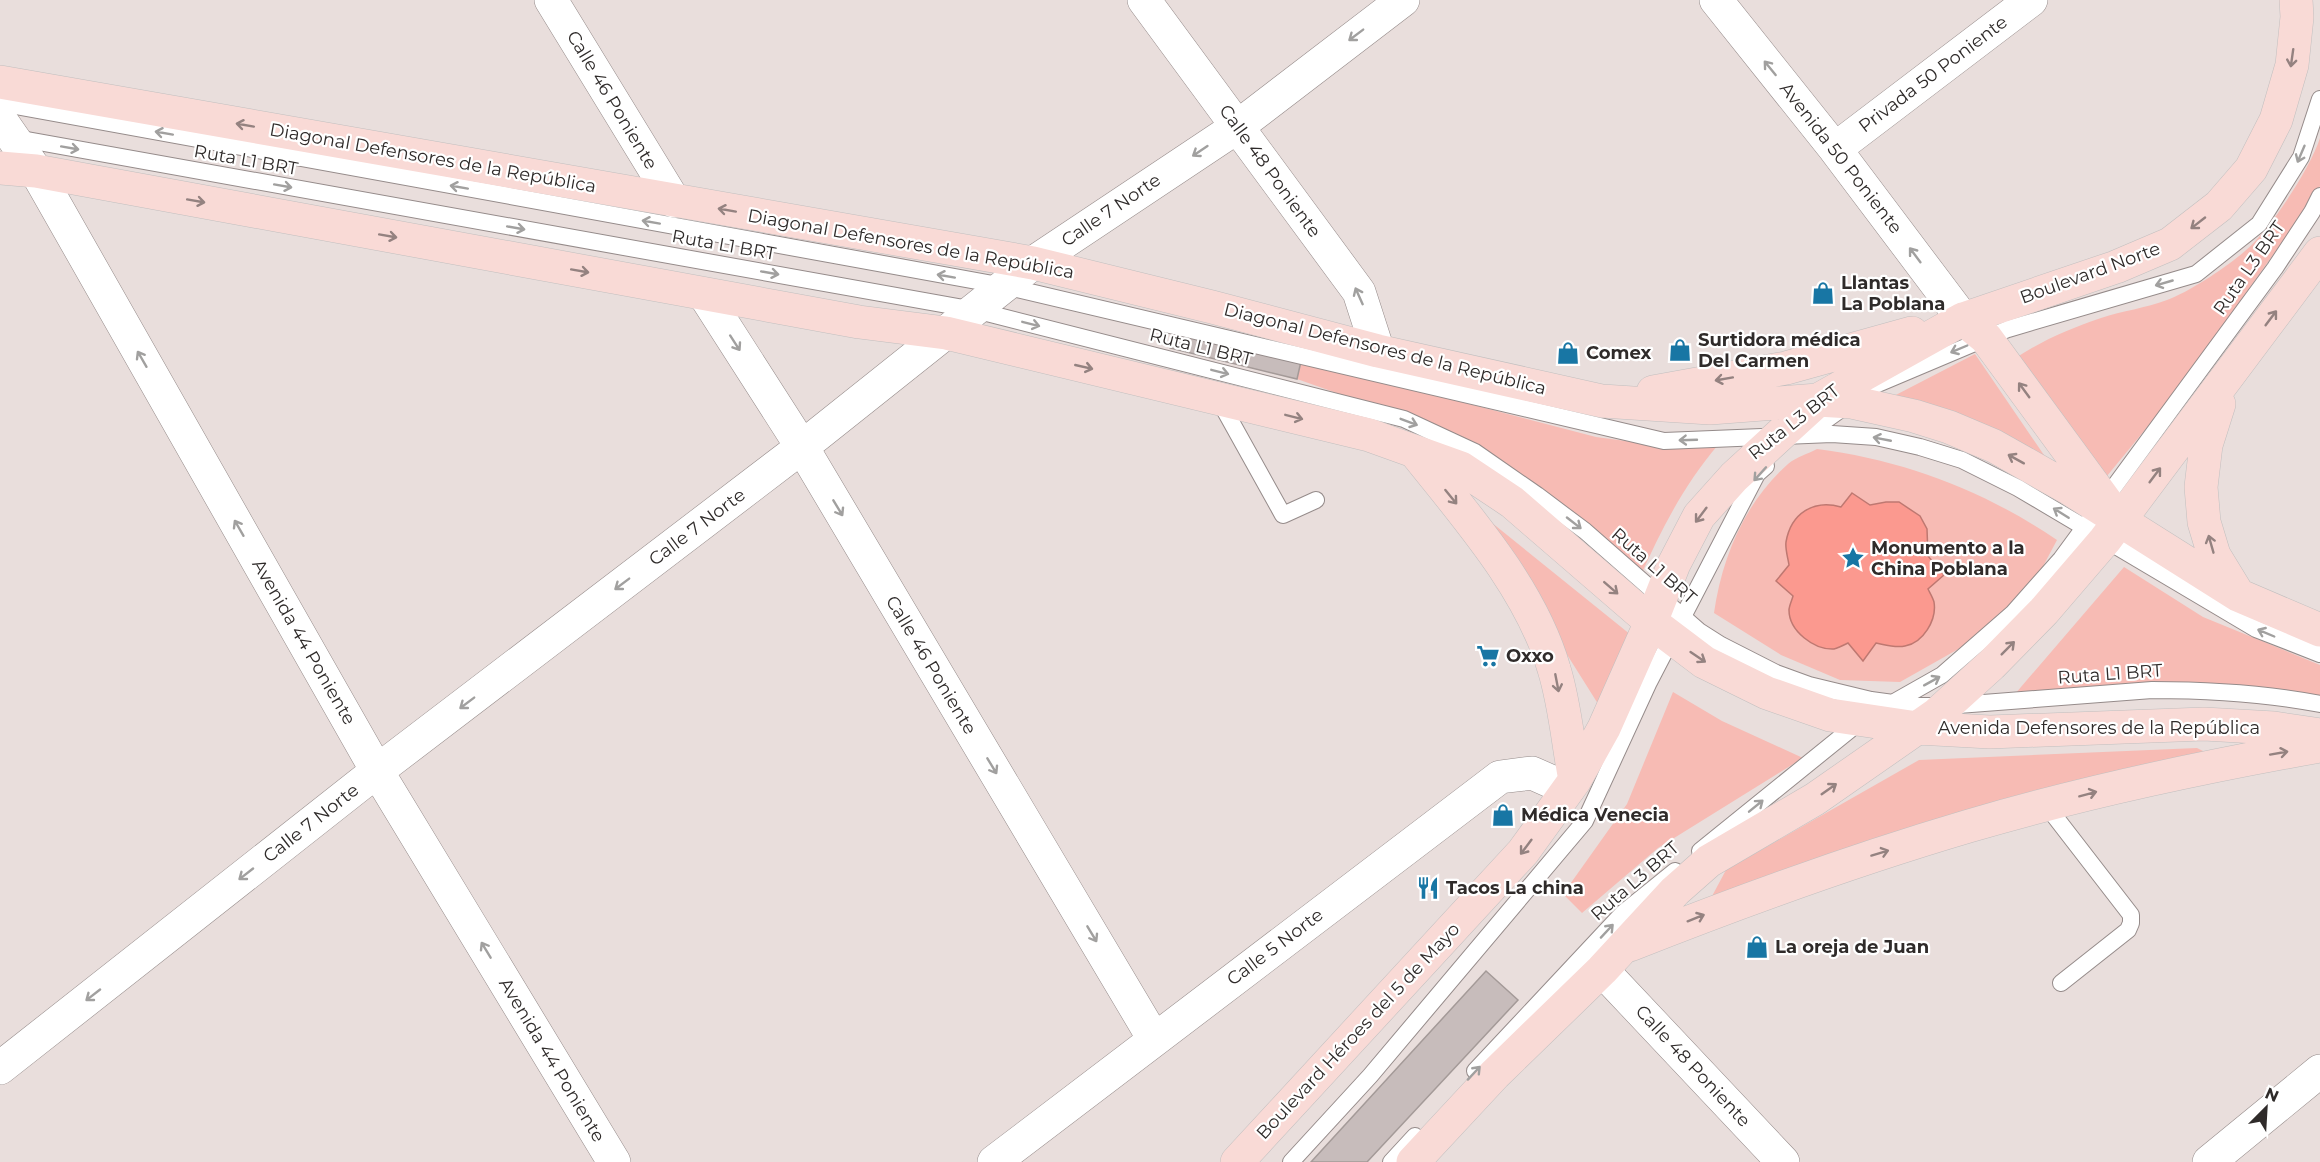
<svg xmlns="http://www.w3.org/2000/svg" width="2320" height="1162" font-family="Montserrat,sans-serif">
<style>
.green{fill:#f7bbb4}
.water{fill:#fb998f;stroke:#be7871;stroke-width:1.5}
.building{fill:#c7bcbb;stroke:#a49a98;stroke-width:1.5}
.lines{fill:none;stroke-linecap:round;stroke-linejoin:round}
.service-casing{stroke:#958b8a;stroke-width:18}
.minor-casing{stroke:#958b8a;stroke-width:34}
.primary-casing{stroke:#c1bfbf;stroke-width:34}
.service{stroke:#fff;stroke-width:16}
.minor{stroke:#fff;stroke-width:33}
.primary{stroke:#f9dad6;stroke-width:33}
.oneway{stroke:#a1a09f}
.oneway2{stroke:#948280}
.labels{text-anchor:middle;dominant-baseline:central;stroke-width:4.5;stroke-linejoin:round;paint-order:stroke}
.street-label{font-size:18px;fill:#2f2b2a;stroke:#fff}
.poi-label{font-size:18px;font-weight:bold;fill:#2f2b2a;stroke:#fff;text-anchor:start}
</style>
<rect width="100%" height="100%" fill="#e9dedc"/>
<path class="green" d="M 2320,138 L 2320,186 L 2307,207 L 2172,397 L 2102,482 L 2014,359 C 2041,341 2071,328 2101,318 C 2122,311 2146,308 2167,300 C 2189,292 2227,267 2245,251 C 2270,230 2310,169 2320,138 Z
M 1975,354 L 2046,458 L 1888,399 Z
M 1302,357 L 1335,369 L 1596,437 L 1656,445 L 1718,445 C 1684,485 1662,528 1641,575 L 1556,500 L 1524,476 L 1453,434 L 1297,379 Z
M 1817,449 C 1904,460 1985,491 2057,540 L 2040,572 L 2006,609 L 1962,647 L 1900,682 L 1840,680 L 1781,655 L 1714,613 C 1722,557 1745,502 1788,464 C 1796,457 1808,454 1817,449 Z
M 1476,510 L 1631,635 L 1600,707 Z
M 2124,567 L 2203,617 L 2320,665 L 2320,701 L 2015,694 Z
M 1673,692 L 1722,721 L 1803,758 L 1658,848 L 1582,913 L 1563,894 L 1627,804 Z
M 2197,748 L 2213,756 L 1711,898 L 1726,870 L 1919,760 Z"/>
<path class="water" d="M 1852,493 L 1870,505 L 1886,502 L 1899,502 L 1920,516 L 1927,529 L 1928,556 L 1944,575 L 1928,589 C 1930,593 1933,598 1934,602 C 1937,620 1923,643 1905,646 C 1895,648 1886,645 1876,643 L 1863,661 L 1848,643 C 1844,645 1838,648 1834,649 C 1814,650 1789,631 1789,610 C 1789,606 1792,600 1793,596 L 1776,581 L 1789,565 C 1788,558 1785,549 1786,542 C 1791,513 1814,499 1841,507 Z"/>
<path class="building" d="M 1175,327 L 1302,357 L 1297,379 L 1170,348 Z
M 1486,971 L 1518,1000 L 1367,1162 L 1311,1162 Z"/>
<g class="lines">
<g class="service-casing">
<path id="service" d="M 0,103 L 1004,286 L 1664,441 L 1832,434 L 1876,437 L 1920,447 L 1962,460 L 2018,488 L 2256,629 L 2320,654
M 16,138 L 975,310 L 1404,419 L 1475,452 L 1537,495 L 1585,531 L 1699,631 L 1721,645 L 1776,673 L 1809,685 L 1871,700 L 1915,706 L 1945,706 L 2152,690 C 2210,690 2263,693 2320,704
M 1873,386 L 2008,329 L 2196,274 L 2259,224 L 2301,157 L 2320,99
M 1219,400 L 1283,515 L 1316,500
M 1805,435 L 1847,405
M 1889,705 L 1942,675 L 2013,613 L 2061,559 L 2275,268 L 2312,212 L 2320,196
M 2046,805 L 2131,915 L 2131,923 L 2128,930 L 2061,983
M 1700,851 L 1862,720
M 1475,1071 L 1623,913 L 1675,871
M 1291,1162 L 1370,1076 L 1585,821 L 1649,682 L 1757,474 L 1766,466
M 1391,1162 L 1415,1136"/>
</g>
<g class="minor-casing">
<path id="minor" d="M 551,0 L 674,201
M 1144,0 L 1359,292 L 1378,351
M 1716,0 L 1835,149 L 1963,319
M 0,119 L 36,171 L 377,771 L 614,1162
M 1835,149 L 2031,0
M 704,294 L 802,447 L 1154,1039
M 1602,970 L 1783,1162
M 0,1068 L 377,771 L 802,447 L 1033,263 L 1237,127 L 1403,0
M 994,1162 L 1500,777 L 1532,773 L 1568,789
M 2209,1162 L 2320,1071"/>
</g>
<g class="primary-casing">
<path id="primary" d="M 0,82 L 1033,263 L 1212,307 L 1378,351 L 1602,401 L 1710,408 L 1818,400 L 1851,402 L 1914,416 L 1949,427 L 1994,446 L 2070,489 L 2238,595 L 2320,630
M 0,168 L 36,171 L 859,322 L 946,333 L 1369,435 L 1461,468 L 1512,502 L 1651,622 L 1704,662 L 1767,693 L 1830,715 L 1917,728 L 1990,732 L 2204,724 L 2274,728 L 2320,735
M 1963,319 L 1986,338 L 2109,506
M 1653,392 L 1786,368 L 1912,333
M 2219,404 L 2206,445 L 2201,487 L 2204,522 L 2214,555 L 2236,591
M 1415,452 C 1466,516 1531,589 1554,669 C 1565,704 1568,744 1575,780
M 1630,945 C 1741,901 1854,860 1969,826 C 2084,792 2202,767 2320,746
M 1237,1162 L 1523,852 L 1575,780 L 1604,728 L 1651,622 L 1674,564 L 1699,516 L 1734,477 L 1818,400 L 1963,319 L 2116,267 L 2170,244 L 2219,206 L 2251,169 L 2276,120 L 2292,65 L 2297,17 L 2296,0
M 1413,1162 L 1495,1074 L 1602,970 L 1675,891 L 1709,861 L 1815,799 L 1917,728 L 1937,714 L 1991,665 L 2044,611 L 2105,540 L 2320,253"/>
</g>
<use href="#service" class="service"/>
<use href="#minor" class="minor"/>
<use href="#primary" class="primary"/>
</g>
<defs><path id="oneway-shaft" d="M-6 0H5M1.5-3L5.5 0L1.5 3" fill="none" stroke-width="1.6" stroke-linecap="round" stroke-linejoin="round" transform="scale(1.5)"/></defs>
<g class="oneway">
<use href="#oneway-shaft" transform="translate(1356 35) rotate(143)"/>
<use href="#oneway-shaft" transform="translate(1770 68) rotate(-129)"/>
<use href="#oneway-shaft" transform="translate(164 133) rotate(-170)"/>
<use href="#oneway-shaft" transform="translate(70 148) rotate(10)"/>
<use href="#oneway-shaft" transform="translate(1200 151) rotate(146)"/>
<use href="#oneway-shaft" transform="translate(2301 154) rotate(113)"/>
<use href="#oneway-shaft" transform="translate(283 186) rotate(10)"/>
<use href="#oneway-shaft" transform="translate(459 187) rotate(-170)"/>
<use href="#oneway-shaft" transform="translate(651 222) rotate(-170)"/>
<use href="#oneway-shaft" transform="translate(516 228) rotate(10)"/>
<use href="#oneway-shaft" transform="translate(1915 255) rotate(-127)"/>
<use href="#oneway-shaft" transform="translate(770 273) rotate(10)"/>
<use href="#oneway-shaft" transform="translate(946 276) rotate(-170)"/>
<use href="#oneway-shaft" transform="translate(2164 283) rotate(164)"/>
<use href="#oneway-shaft" transform="translate(1359 296) rotate(-114)"/>
<use href="#oneway-shaft" transform="translate(1031 324) rotate(14)"/>
<use href="#oneway-shaft" transform="translate(735 343) rotate(57)"/>
<use href="#oneway-shaft" transform="translate(1959 349) rotate(157)"/>
<use href="#oneway-shaft" transform="translate(142 359) rotate(-120)"/>
<use href="#oneway-shaft" transform="translate(1220 372) rotate(14)"/>
<use href="#oneway-shaft" transform="translate(1409 422) rotate(21)"/>
<use href="#oneway-shaft" transform="translate(1882 439) rotate(-169)"/>
<use href="#oneway-shaft" transform="translate(1688 440) rotate(178)"/>
<use href="#oneway-shaft" transform="translate(1760 474) rotate(132)"/>
<use href="#oneway-shaft" transform="translate(838 508) rotate(59)"/>
<use href="#oneway-shaft" transform="translate(2061 513) rotate(-148)"/>
<use href="#oneway-shaft" transform="translate(1574 523) rotate(38)"/>
<use href="#oneway-shaft" transform="translate(239 528) rotate(-120)"/>
<use href="#oneway-shaft" transform="translate(622 584) rotate(143)"/>
<use href="#oneway-shaft" transform="translate(2266 633) rotate(-157)"/>
<use href="#oneway-shaft" transform="translate(1932 681) rotate(-29)"/>
<use href="#oneway-shaft" transform="translate(467 703) rotate(143)"/>
<use href="#oneway-shaft" transform="translate(992 766) rotate(59)"/>
<use href="#oneway-shaft" transform="translate(1756 806) rotate(-39)"/>
<use href="#oneway-shaft" transform="translate(246 874) rotate(142)"/>
<use href="#oneway-shaft" transform="translate(1607 931) rotate(-47)"/>
<use href="#oneway-shaft" transform="translate(1092 934) rotate(59)"/>
<use href="#oneway-shaft" transform="translate(486 950) rotate(-121)"/>
<use href="#oneway-shaft" transform="translate(93 995) rotate(142)"/>
<use href="#oneway-shaft" transform="translate(1474 1073) rotate(-47)"/>
</g>
<g class="oneway2">
<use href="#oneway-shaft" transform="translate(2292 58) rotate(98)"/>
<use href="#oneway-shaft" transform="translate(245 125) rotate(-170)"/>
<use href="#oneway-shaft" transform="translate(196 201) rotate(10)"/>
<use href="#oneway-shaft" transform="translate(727 210) rotate(-170)"/>
<use href="#oneway-shaft" transform="translate(2198 223) rotate(142)"/>
<use href="#oneway-shaft" transform="translate(388 236) rotate(10)"/>
<use href="#oneway-shaft" transform="translate(580 271) rotate(10)"/>
<use href="#oneway-shaft" transform="translate(2271 318) rotate(-53)"/>
<use href="#oneway-shaft" transform="translate(1084 367) rotate(13)"/>
<use href="#oneway-shaft" transform="translate(1724 379) rotate(170)"/>
<use href="#oneway-shaft" transform="translate(2024 390) rotate(-126)"/>
<use href="#oneway-shaft" transform="translate(1294 417) rotate(14)"/>
<use href="#oneway-shaft" transform="translate(2016 459) rotate(-151)"/>
<use href="#oneway-shaft" transform="translate(2155 475) rotate(-53)"/>
<use href="#oneway-shaft" transform="translate(1451 497) rotate(51)"/>
<use href="#oneway-shaft" transform="translate(1701 515) rotate(127)"/>
<use href="#oneway-shaft" transform="translate(2211 544) rotate(-106)"/>
<use href="#oneway-shaft" transform="translate(1611 588) rotate(41)"/>
<use href="#oneway-shaft" transform="translate(2008 648) rotate(-45)"/>
<use href="#oneway-shaft" transform="translate(1698 657) rotate(34)"/>
<use href="#oneway-shaft" transform="translate(1557 683) rotate(79)"/>
<use href="#oneway-shaft" transform="translate(2279 753) rotate(-10)"/>
<use href="#oneway-shaft" transform="translate(1829 789) rotate(-35)"/>
<use href="#oneway-shaft" transform="translate(2088 794) rotate(-15)"/>
<use href="#oneway-shaft" transform="translate(1526 847) rotate(127)"/>
<use href="#oneway-shaft" transform="translate(1880 853) rotate(-17)"/>
<use href="#oneway-shaft" transform="translate(1696 918) rotate(-22)"/>
</g>
<defs>
<g id="shop-bare" transform="scale(1.8)"><path d="M-5-2.5h2.3a2.7 3.5 0 0 1 5.4 0H5L5.5 6h-11ZM-1.5-2.5h3a1.5 2.3 0 0 0-3 0Z" fill="#1876a4" stroke="#fff" stroke-width="2.5" paint-order="stroke"/></g>
<g id="sight-bare" transform="scale(1.8)"><path d="M0-6L1.8-2.2L6-1.7L2.9 1.2L3.7 5.4L0 3.3L-3.7 5.4L-2.9 1.2L-6-1.7L-1.8-2.2Z" fill="#1876a4" stroke="#fff" stroke-width="2.5" paint-order="stroke"/></g>
<g id="supermarket-bare" transform="scale(1.8)"><path d="M-6-5.5h2.5l.6 2H6L4.5 2H-2.5L-4.4-4H-6ZM-1.5 3.2a1.3 1.3 0 1 0 .1 0ZM3 3.2a1.3 1.3 0 1 0 .1 0Z" fill="#1876a4" stroke="#fff" stroke-width="2.5" paint-order="stroke"/></g>
<g id="restaurant-bare" transform="scale(1.8)"><path d="M-5-6h1v4h1v-4h1v4h1v-4h1v5L-1.5 .5V6h-2V.5L-5-1ZM5-6V6H3V1.5H1.5Q1.5-4 5-6Z" fill="#1876a4" stroke="#fff" stroke-width="2.5" paint-order="stroke"/></g>
</defs>
<g fill-rule="evenodd">
<use href="#shop-bare" x="1823" y="293"/>
<use href="#shop-bare" x="1680" y="350"/>
<use href="#shop-bare" x="1568" y="353"/>
<use href="#sight-bare" x="1853" y="558"/>
<use href="#supermarket-bare" x="1488" y="656"/>
<use href="#shop-bare" x="1503" y="815"/>
<use href="#restaurant-bare" x="1428" y="888"/>
<use href="#shop-bare" x="1757" y="947"/>
</g>
<g class="labels">
<g class="street-label">
<text transform="translate(1933 74) rotate(-37)">Privada 50 Poniente</text>
<text transform="translate(612 100) rotate(59)">Calle 46 Poniente</text>
<text transform="translate(433 158) rotate(10)">Diagonal Defensores de la República</text>
<text transform="translate(1841 158) rotate(52)">Avenida 50 Poniente</text>
<text transform="translate(246 160) rotate(10)">Ruta L1 BRT</text>
<text transform="translate(1270 171) rotate(54)">Calle 48 Poniente</text>
<text transform="translate(1111 210) rotate(-34)">Calle 7 Norte</text>
<text transform="translate(911 244) rotate(10)">Diagonal Defensores de la República</text>
<text transform="translate(724 245) rotate(10)">Ruta L1 BRT</text>
<text transform="translate(2249 268) rotate(-55)">Ruta L3 BRT</text>
<text transform="translate(2090 273) rotate(-20)">Boulevard Norte</text>
<text transform="translate(1201 347) rotate(14)">Ruta L1 BRT</text>
<text transform="translate(1385 349) rotate(14)">Diagonal Defensores de la República</text>
<text transform="translate(1794 422) rotate(-38)">Ruta L3 BRT</text>
<text transform="translate(697 527) rotate(-37)">Calle 7 Norte</text>
<text transform="translate(1654 566) rotate(41)">Ruta L1 BRT</text>
<text transform="translate(304 642) rotate(60)">Avenida 44 Poniente</text>
<text transform="translate(931 665) rotate(59)">Calle 46 Poniente</text>
<text transform="translate(2110 674) rotate(-4)">Ruta L1 BRT</text>
<text x="2099" y="728">Avenida Defensores de la República</text>
<text transform="translate(311 823) rotate(-38)">Calle 7 Norte</text>
<text transform="translate(1635 881) rotate(-41)">Ruta L3 BRT</text>
<text transform="translate(1275 947) rotate(-37)">Calle 5 Norte</text>
<text transform="translate(1358 1031) rotate(-47)">Boulevard Héroes del 5 de Mayo</text>
<text transform="translate(552 1060) rotate(59)">Avenida 44 Poniente</text>
<text transform="translate(1693 1066) rotate(47)">Calle 48 Poniente</text>
</g>
<g class="poi-label">
<text x="1841" y="283">Llantas<tspan x="1841" dy="21">La Poblana</tspan></text>
<text x="1698" y="340">Surtidora médica<tspan x="1698" dy="21">Del Carmen</tspan></text>
<text x="1586" y="353">Comex</text>
<text x="1871" y="548">Monumento a la<tspan x="1871" dy="21">China Poblana</tspan></text>
<text x="1506" y="656">Oxxo</text>
<text x="1521" y="815">Médica Venecia</text>
<text x="1446" y="888">Tacos La china</text>
<text x="1775" y="947">La oreja de Juan</text>
</g>
</g>
<g transform="translate(2266 1108) rotate(24)" stroke="#ffffff" stroke-width="4.5" paint-order="stroke">
<path d="M0-4.5L10 22L0 15L-10 22Z" fill="#2f2b2a"/>
<text y="-9" font-size="16" font-weight="bold" text-anchor="middle" fill="#2f2b2a">N</text>
</g>
</svg>
